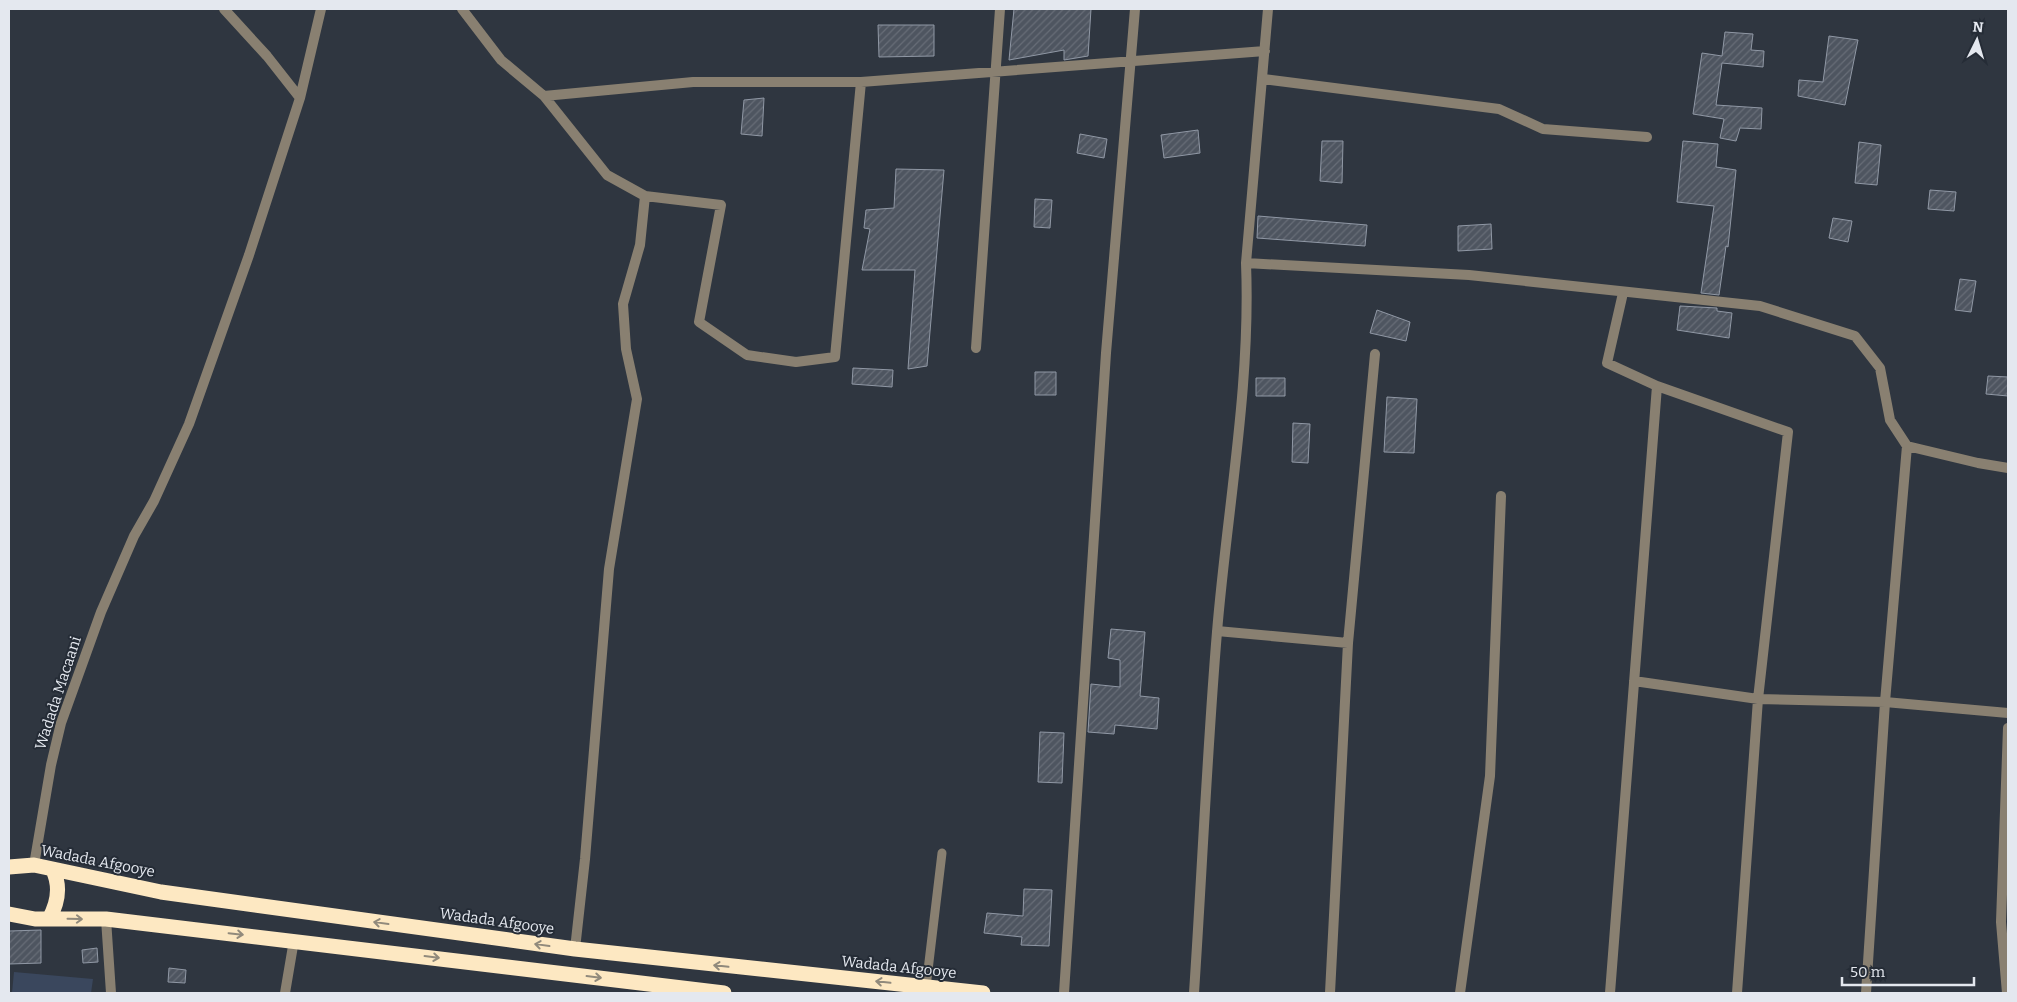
<svg xmlns="http://www.w3.org/2000/svg" width="2017" height="1002" font-family="Bitter,serif">
<style>
.green{fill:#3a475d}
.building{fill:url(#building-hatch);stroke:#9098a5}
.lines{fill:none;stroke-linecap:round;stroke-linejoin:round}
.lane{stroke:#898071;stroke-width:9}
.street{stroke:#898071;stroke-width:10}
.highway{stroke:#fde8c2;stroke-width:15}
.oneway{stroke:#918a7c}
.labels{text-anchor:middle;dominant-baseline:central;stroke-width:4;stroke-linejoin:round;paint-order:stroke}
.street-label{font-size:15px;fill:#e4e8ef;stroke:#252c36}
</style>
<defs>
<pattern id="building-hatch" width="6" height="6" patternUnits="userSpaceOnUse" patternTransform="scale(1.25)"><rect width="6" height="6" fill="#4e5560"/><path d="M-1 1l2-2M0 6l6-6M5 7l2-2" fill="none" stroke="#676d77"/></pattern>
</defs>
<rect width="100%" height="100%" fill="#2f3640"/>
<path class="green" d="M 14,972 L 93,979 L 91,993 L 12,993 Z"/>
<path class="building" d="M 1014,9 L 1091,9 L 1088,56 L 1064,60 L 1064,50 L 1009,60 Z
M 878,25 L 934,25 L 934,56 L 879,57 Z
M 1725,32 L 1753,34 L 1751,50 L 1764,51 L 1763,67 L 1722,63 L 1716,105 L 1762,108 L 1761,129 L 1740,128 L 1736,141 L 1720,138 L 1724,119 L 1693,114 L 1702,53 L 1722,56 Z
M 1829,36 L 1858,40 L 1845,105 L 1798,96 L 1799,80 L 1823,82 Z
M 764,98 L 762,136 L 741,134 L 744,100 Z
M 1198,130 L 1200,153 L 1164,158 L 1161,135 Z
M 1080,134 L 1107,139 L 1104,158 L 1077,153 Z
M 1322,141 L 1343,141 L 1342,183 L 1320,181 Z
M 1683,141 L 1718,144 L 1716,167 L 1736,170 L 1728,247 L 1726,246 L 1719,295 L 1701,293 L 1714,206 L 1677,202 Z
M 1859,142 L 1881,145 L 1877,185 L 1855,183 Z
M 896,169 L 944,170 L 927,366 L 908,369 L 915,270 L 862,270 L 870,229 L 864,228 L 866,210 L 894,208 Z
M 1930,190 L 1956,192 L 1954,211 L 1928,209 Z
M 1035,199 L 1052,200 L 1050,228 L 1034,227 Z
M 1258,216 L 1367,225 L 1365,246 L 1257,238 Z
M 1833,218 L 1852,221 L 1848,242 L 1829,238 Z
M 1491,224 L 1492,249 L 1458,251 L 1458,226 Z
M 1960,279 L 1976,281 L 1971,312 L 1955,310 Z
M 1680,306 L 1717,308 L 1717,311 L 1732,313 L 1729,338 L 1677,330 Z
M 1377,310 L 1410,322 L 1406,341 L 1370,333 Z
M 853,368 L 893,370 L 892,387 L 852,384 Z
M 1035,372 L 1056,372 L 1056,395 L 1035,395 Z
M 1988,376 L 2008,377 L 2008,396 L 1986,394 Z
M 1256,378 L 1285,378 L 1285,396 L 1256,396 Z
M 1387,397 L 1417,399 L 1414,453 L 1384,452 Z
M 1293,423 L 1310,424 L 1308,463 L 1292,462 Z
M 1111,629 L 1145,632 L 1140,696 L 1159,698 L 1157,729 L 1115,725 L 1114,734 L 1088,732 L 1091,684 L 1120,687 L 1120,660 L 1108,658 Z
M 1040,732 L 1064,733 L 1062,783 L 1038,782 Z
M 1024,889 L 1052,890 L 1049,946 L 1021,945 L 1022,937 L 984,933 L 987,913 L 1023,916 Z
M 41,930 L 41,963 L 9,964 L 9,931 Z
M 97,948 L 98,962 L 83,963 L 82,950 Z
M 169,968 L 186,970 L 185,983 L 168,982 Z"/>
<g class="lines">
<path class="lane" d="M 926,987 L 942,853"/>
<path class="street" d="M 224,9 L 267,56 L 300,98
M 462,9 L 501,60 L 544,96 L 607,175 L 645,196 L 721,205 L 699,322 L 747,355 L 796,362 L 835,357 L 861,82
M 1263,79 L 1499,109 L 1543,129 L 1647,137
M 544,96 L 693,82 L 861,82 L 1265,51
M 1246,263 L 1469,275 L 1760,306 L 1855,336 L 1880,368 L 1890,420 L 1907,446 L 1978,463 L 2008,468
M 976,348 L 1000,9
M 1657,386 L 1788,432 L 1758,699 L 1737,993
M 1217,631 L 1348,643
M 1634,681 L 1758,699 L 1885,702 L 2008,713
M 34,865 L 51,765 L 61,723 L 101,612 L 134,536 L 154,501 L 189,424 L 249,255 L 300,98 L 321,9
M 106,919 L 111,993
M 575,949 L 585,859 L 609,569 L 637,399 L 626,349 L 623,304 L 640,245 L 645,196
M 285,993 L 294,940
M 1064,993 L 1106,353 L 1135,9
M 1194,993 C 1202,873 1207,752 1217,632 C 1227,510 1251,386 1246,263 L 1268,9
M 1330,993 L 1348,643 L 1375,354
M 1460,993 L 1490,776 L 1501,496
M 1610,993 L 1657,386 L 1607,363 L 1623,293
M 1866,993 L 1885,702 L 1907,446
M 2007,993 L 2001,922 L 2008,728"/>
<path class="highway" d="M 9,867 L 34,865 L 161,892 L 575,949 L 983,993
M 9,914 L 35,919 L 106,919 L 724,993
M 49,919 C 58,903 61,887 53,870"/>
</g>
<defs><path id="oneway-shaft" d="M-6 0H5M1.5-3L5.5 0L1.5 3" fill="none" stroke-width="1.6" stroke-linecap="round" stroke-linejoin="round" transform="scale(1.25)"/></defs>
<g class="oneway">
<use href="#oneway-shaft" transform="translate(75 919) rotate(1)"/>
<use href="#oneway-shaft" transform="translate(381 923) rotate(-172)"/>
<use href="#oneway-shaft" transform="translate(236 934) rotate(6)"/>
<use href="#oneway-shaft" transform="translate(542 945) rotate(-172)"/>
<use href="#oneway-shaft" transform="translate(432 957) rotate(7)"/>
<use href="#oneway-shaft" transform="translate(721 966) rotate(-174)"/>
<use href="#oneway-shaft" transform="translate(594 977) rotate(7)"/>
<use href="#oneway-shaft" transform="translate(883 982) rotate(-174)"/>
</g>
<g class="labels">
<g class="street-label">
<text transform="translate(58 693) rotate(-72)">Wadada Macaani</text>
<text transform="translate(98 861) rotate(11)">Wadada Afgooye</text>
<text transform="translate(497 921) rotate(8)">Wadada Afgooye</text>
<text transform="translate(899 967) rotate(6)">Wadada Afgooye</text>
</g>
</g>
<rect width="2017" height="1002" fill="none" stroke="#e4e8ef" stroke-width="20"/>
<g transform="translate(1977 40) rotate(5)" stroke="#252c36" stroke-width="4" paint-order="stroke">
<path d="M0-4L9 19L0 12L-9 19Z" fill="#e4e8ef"/>
<text y="-8" font-size="14" font-weight="bold" text-anchor="middle" fill="#e4e8ef">N</text>
</g>
<path d="M1842 977v8h132v-8" fill="none" stroke="#e4e8ef" stroke-width="2.5"/>
<text x="1850" y="977" font-size="15" fill="#e4e8ef" stroke="#252c36" stroke-width="4" paint-order="stroke">50 m</text>
</svg>
